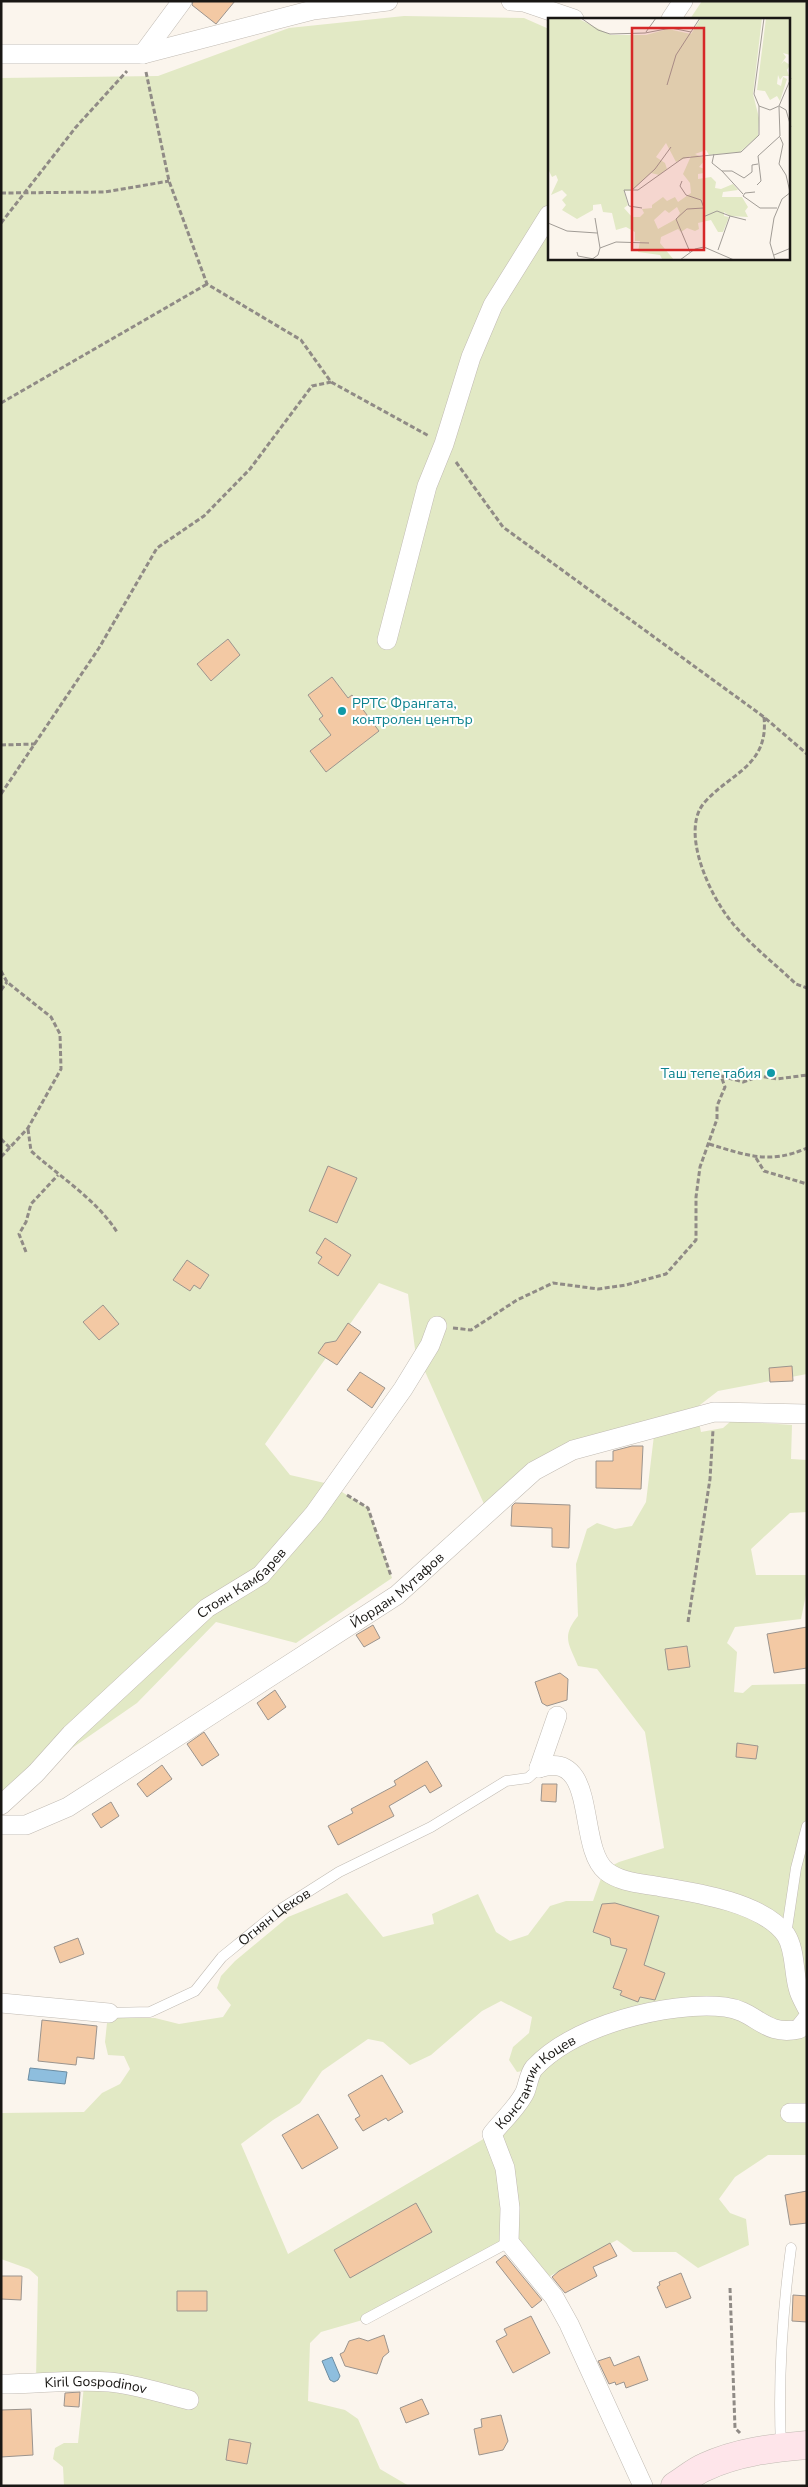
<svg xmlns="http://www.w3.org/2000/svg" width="808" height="2487" font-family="'Nunito Sans',sans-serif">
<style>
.green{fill:#e2e9c5;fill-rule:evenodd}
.water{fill:#8ebede;stroke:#6b8ca1}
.building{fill:#f3c9a4;stroke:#9b948e}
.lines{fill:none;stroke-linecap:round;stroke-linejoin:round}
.service-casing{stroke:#c1bbb3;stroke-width:11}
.minor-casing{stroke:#c1bbb3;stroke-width:20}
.secondary-casing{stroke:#c1bbb3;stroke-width:29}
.path{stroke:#908b86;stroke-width:3;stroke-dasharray:5 2.5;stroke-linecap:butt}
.service{stroke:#fff;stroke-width:10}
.minor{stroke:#fff;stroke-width:19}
.secondary{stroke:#fee5ea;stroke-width:28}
.culture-dot{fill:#0f9aa8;stroke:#fff;stroke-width:2}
.labels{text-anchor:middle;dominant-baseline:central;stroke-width:4;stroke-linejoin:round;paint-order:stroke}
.culture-label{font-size:14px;fill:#0d838f;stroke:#fff;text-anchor:start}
.street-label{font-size:14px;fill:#191714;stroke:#fff}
.inset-road{fill:none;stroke:#a19c96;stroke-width:1}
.view{fill:#d62828;fill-opacity:0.15;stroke:#d62828;stroke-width:2.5}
.inset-edge{fill:none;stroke:#191714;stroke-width:2.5}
</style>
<rect width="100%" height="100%" fill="#fbf5ed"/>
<path class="green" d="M 702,1 L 807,1 L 807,1374 L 718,1391 L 696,1408 L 701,1432 L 723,1428 L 731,1421 L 792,1425 L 791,1459 L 807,1460 L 807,1512 L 790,1513 L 751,1549 L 756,1575 L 807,1575 L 807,1590 L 801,1619 L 735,1627 L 727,1643 L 737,1652 L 734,1692 L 743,1693 L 752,1685 L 807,1684 L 807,2155 L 768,2155 L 735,2177 L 719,2199 L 730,2213 L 746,2219 L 749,2245 L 698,2268 L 676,2252 L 633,2252 L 617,2240 L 541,2281 L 509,2243 L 366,2319 L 321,2332 L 310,2343 L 308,2401 L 345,2410 L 358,2419 L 380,2469 L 409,2486 L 64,2486 L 63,2467 L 53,2459 L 55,2448 L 64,2443 L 78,2443 L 85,2376 L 36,2380 L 38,2277 L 29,2269 L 1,2259 L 1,2113 L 84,2112 L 102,2093 L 120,2084 L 130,2069 L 124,2056 L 108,2055 L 105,2042 L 107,2023 L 114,2018 L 155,2018 L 179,2024 L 223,2017 L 231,2005 L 217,1988 L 221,1976 L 235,1961 L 288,1917 L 347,1893 L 383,1937 L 434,1924 L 432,1914 L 478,1894 L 496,1932 L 510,1941 L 528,1935 L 550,1906 L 566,1901 L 593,1901 L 604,1870 L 619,1862 L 664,1848 L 645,1732 L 597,1669 L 578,1666 C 569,1644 561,1637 578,1616 L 576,1564 L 587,1529 L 597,1523 L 615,1529 L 632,1526 L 646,1502 L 655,1427 L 572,1442 L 484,1504 L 415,1349 L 408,1294 L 379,1283 L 265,1444 L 290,1475 L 329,1484 L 368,1508 L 392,1578 L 296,1643 L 216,1622 L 137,1703 L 36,1773 L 1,1805 L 1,78 L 158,76 L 289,28 L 404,16 L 524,18 L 549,29 L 549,259 L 789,259 L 789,19 L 690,19 ZM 501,2001 L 532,2017 L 529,2033 L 513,2047 L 509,2060 L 517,2072 L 532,2069 L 492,2134 L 288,2254 L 241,2144 L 273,2120 L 300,2103 L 322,2071 L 368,2039 L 383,2042 L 410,2065 L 431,2055 L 482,2011 Z"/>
<path class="water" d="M 30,2068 L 67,2072 L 65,2084 L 28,2080 Z
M 332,2357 L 340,2376 L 338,2380 L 334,2382 L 330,2380 L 322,2361 Z"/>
<path class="building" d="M 193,1 L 235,1 L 216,24 L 192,5 Z
M 228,639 L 240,655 L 211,681 L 197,664 Z
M 332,677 L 348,698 L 352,695 L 379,731 L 326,772 L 310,751 L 331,735 L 319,719 L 323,716 L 308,695 Z
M 328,1166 L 357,1178 L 337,1223 L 309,1211 Z
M 325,1238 L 351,1255 L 338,1276 L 318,1263 L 322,1257 L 316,1253 Z
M 187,1260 L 209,1275 L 200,1289 L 194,1285 L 190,1291 L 173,1280 Z
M 103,1305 L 119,1324 L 99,1340 L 83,1322 Z
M 348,1323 L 361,1332 L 337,1365 L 318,1353 L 325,1343 L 336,1341 Z
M 792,1366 L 793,1381 L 770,1382 L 769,1368 Z
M 360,1372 L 385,1388 L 372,1408 L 347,1390 Z
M 632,1446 L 643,1446 L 641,1489 L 596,1488 L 596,1461 L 613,1461 L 613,1451 Z
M 515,1503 L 570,1505 L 569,1548 L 552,1547 L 552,1528 L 511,1526 L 512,1506 Z
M 373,1625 L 380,1638 L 364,1647 L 356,1635 Z
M 807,1627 L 807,1668 L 774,1673 L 767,1634 Z
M 687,1646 L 690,1667 L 668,1670 L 665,1649 Z
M 560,1673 L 568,1679 L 567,1700 L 547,1706 L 542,1703 L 535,1682 Z
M 275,1690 L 286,1707 L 268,1720 L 257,1703 Z
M 204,1732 L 219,1755 L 202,1766 L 187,1744 Z
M 737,1743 L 758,1746 L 756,1759 L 736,1757 Z
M 427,1761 L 442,1786 L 430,1793 L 425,1785 L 389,1806 L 394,1816 L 338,1845 L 328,1826 L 353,1813 L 351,1809 L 396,1785 L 394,1781 Z
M 162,1765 L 172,1779 L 147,1797 L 137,1784 Z
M 542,1784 L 557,1784 L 556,1802 L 541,1801 Z
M 111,1802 L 119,1816 L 101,1828 L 92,1814 Z
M 615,1903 L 659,1916 L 644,1965 L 665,1973 L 655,2000 L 640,1997 L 638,2002 L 620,1995 L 622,1991 L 613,1988 L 627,1949 L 611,1945 L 610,1938 L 593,1932 L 602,1904 Z
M 78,1938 L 84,1954 L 60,1963 L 54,1947 Z
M 42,2020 L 97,2026 L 94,2059 L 77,2057 L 76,2065 L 38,2061 Z
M 382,2075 L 403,2112 L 388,2121 L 386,2118 L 363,2131 L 355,2119 L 360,2116 L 348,2095 Z
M 318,2114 L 338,2148 L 302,2169 L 282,2135 Z
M 807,2191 L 807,2223 L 790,2225 L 785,2195 Z
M 416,2203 L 432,2232 L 350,2278 L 334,2250 Z
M 610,2243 L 617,2256 L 593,2267 L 597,2276 L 565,2293 L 552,2277 L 559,2271 Z
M 505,2255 L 542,2300 L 532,2308 L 496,2262 Z
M 681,2273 L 691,2298 L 666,2308 L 657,2287 L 660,2285 L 659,2282 Z
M 1,2276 L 22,2276 L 21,2300 L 1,2299 Z
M 177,2291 L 207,2291 L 207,2311 L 177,2311 Z
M 793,2295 L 807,2296 L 807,2322 L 792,2321 Z
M 531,2316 L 550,2353 L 513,2373 L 496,2341 L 507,2335 L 504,2329 Z
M 384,2335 L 389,2352 L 383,2357 L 377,2374 L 345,2366 L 340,2354 L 344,2352 L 349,2341 L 359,2338 L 368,2341 Z
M 639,2356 L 648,2380 L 626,2388 L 624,2382 L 616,2385 L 615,2382 L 609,2384 L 598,2361 L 610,2357 L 614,2366 Z
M 80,2392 L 79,2407 L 64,2406 L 65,2393 Z
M 422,2399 L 429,2414 L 406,2423 L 400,2408 Z
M 31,2409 L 33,2455 L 1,2457 L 1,2410 Z
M 501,2415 L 508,2441 L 503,2450 L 479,2455 L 474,2429 L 482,2427 L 481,2419 Z
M 229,2439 L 251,2443 L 247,2464 L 226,2460 Z"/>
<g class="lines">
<g class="service-casing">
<g id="service">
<path d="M 786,1935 L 796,1868 L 807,1826"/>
<path id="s1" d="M 109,2013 L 150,2012 L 195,1991 L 222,1957 L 281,1909 L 339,1872 L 431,1827 L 506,1781 L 528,1778 L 539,1768"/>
<path d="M 366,2319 L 509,2242"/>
<path d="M 781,2447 C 778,2380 782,2315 791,2248"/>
</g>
</g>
<g class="minor-casing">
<g id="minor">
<path d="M 511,1 L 524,2 L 574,19"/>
<path d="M 671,19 L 683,1"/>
<path d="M 1,54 L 143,54 L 313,10 L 388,1"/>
<path d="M 143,54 L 182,1"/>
<path d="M 387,640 L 427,486 L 444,444 L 471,357 L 493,305 L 549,215"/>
<path d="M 539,1768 C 599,1749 576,1846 606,1871 C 620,1882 639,1883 656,1886 C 693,1892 763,1902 786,1935 C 796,1951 793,1973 799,1991 C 801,1997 804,2002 807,2008"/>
<path d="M 539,1768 L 557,1716"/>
<path id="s2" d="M 1,1805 L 36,1773 L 71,1734 L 207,1608 L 261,1575 L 314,1514 L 403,1389 L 430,1345 L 437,1326"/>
<path id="s3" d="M 1,1825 L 26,1825 L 68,1807 L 397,1595 L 534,1471 L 573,1450 L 714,1412 L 807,1414"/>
<path d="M 1,2003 L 109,2013"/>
<path d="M 790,2113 L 807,2113"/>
<path id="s4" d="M 1,2384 C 38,2384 73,2379 109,2382 C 136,2384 163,2394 189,2400"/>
<path id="s5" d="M 643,2486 L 569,2324 L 554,2297 L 509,2242 L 510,2208 L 505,2168 L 492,2134 C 502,2121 518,2107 525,2092 C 528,2085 529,2074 534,2068 C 574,2025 668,2001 725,2007 C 757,2011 764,2037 799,2029 L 807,2019"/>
</g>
</g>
<g class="secondary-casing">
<path id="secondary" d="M 675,2486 C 685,2480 695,2471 705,2467 C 737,2452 772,2448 807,2445"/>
</g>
<path class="path" d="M 146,72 L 169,181 L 207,284 L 301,340 L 331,382 L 429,436
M 1,193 L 105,192 L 169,181
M 1,223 L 76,127 L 127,71
M 1,403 L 207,284
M 456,462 L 503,527 L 764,717 L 807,754
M 764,717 C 769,766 730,773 704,803 C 680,832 710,895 730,920 C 748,943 774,963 796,984 L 807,988
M 1,745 L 35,744
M 1,794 L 99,648 L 157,548 L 204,516 L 250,469 L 312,386 L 331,382
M 1,971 L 7,982 L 51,1017 L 60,1034 L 61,1069 L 28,1128 L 1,1157
M 1,990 L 7,982
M 28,1129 L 31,1151 C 60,1177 96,1199 117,1232
M 1,1139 L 10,1148
M 709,1144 C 746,1155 769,1165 807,1148
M 756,1158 L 764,1171 L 807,1184
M 26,1252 L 19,1234 L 26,1222 L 31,1204 L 58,1175
M 453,1328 L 471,1330 L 517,1300 L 553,1283 L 598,1289 L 626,1285 L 666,1274 L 696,1240 L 696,1197 L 700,1167 L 717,1119 L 717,1106 L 725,1087 L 721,1076 L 743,1082 L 760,1076 L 777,1079 L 807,1075
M 347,1495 L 368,1508 L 391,1576
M 688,1622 L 710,1479 L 713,1430
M 730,2288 L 735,2428 L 740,2433"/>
<use href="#service" class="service"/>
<use href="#minor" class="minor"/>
<use href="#secondary" class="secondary"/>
</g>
<g class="culture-dot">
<circle cx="342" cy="711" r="5"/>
<circle cx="771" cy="1073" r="5"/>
</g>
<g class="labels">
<g class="culture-label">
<text x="352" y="703">РРТС Франгата,<tspan x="352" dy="16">контролен център</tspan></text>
<text x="761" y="1073" text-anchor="end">Таш тепе табия</text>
</g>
<g class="street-label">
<text stroke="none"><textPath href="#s2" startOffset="328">Стоян Камбарев</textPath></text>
<text stroke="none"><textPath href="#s3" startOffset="465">Йордан Мутафов</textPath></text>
<text stroke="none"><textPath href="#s1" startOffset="200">Огнян Цеков</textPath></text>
<text stroke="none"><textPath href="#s5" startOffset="460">Константин Коцев</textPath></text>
<text stroke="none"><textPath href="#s4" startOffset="95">Kiril Gospodinov</textPath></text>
</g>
</g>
<g transform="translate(548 18)">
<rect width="242" height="242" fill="#fbf5ed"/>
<path d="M 0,0 L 29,0 L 63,17 L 98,17 L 120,11 L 143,16 L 153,0 L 214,0 L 205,76 L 211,100 L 210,118 L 192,134 L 161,137 L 158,132 L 147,136 L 158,141 L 151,149 L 157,151 L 156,155 L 150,156 L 150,161 L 163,159 L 168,164 L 167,170 L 173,171 L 185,166 L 190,172 L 175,174 L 174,179 L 194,179 L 200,189 L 197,193 L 200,199 L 182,198 L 176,194 L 176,198 L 181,199 L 175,214 L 170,214 L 163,202 L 150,205 L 151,211 L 147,213 L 139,210 L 133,214 L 130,211 L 113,219 L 112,225 L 126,242 L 121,242 L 114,241 L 112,237 L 90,234 L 92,223 L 87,223 L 87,214 L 78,209 L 68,212 L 64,195 L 55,194 L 53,186 L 45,187 L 45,192 L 29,201 L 14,192 L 18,187 L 14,182 L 19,177 L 14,172 L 3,177 L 10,162 L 8,157 L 4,159 L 0,151 ZM 118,125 L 128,144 L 143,138 L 135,156 L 142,165 L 143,175 L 130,184 L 127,179 L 119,183 L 115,179 L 104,187 L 104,190 L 94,191 L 96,195 L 92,199 L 84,199 L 76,190 L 80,187 L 76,173 L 83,173 L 103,155 L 111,157 L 119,151 L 117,145 L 108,139 ZM 129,189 L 132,195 L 128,201 L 110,211 L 106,202 L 117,192 L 121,195 ZM 218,0 L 242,0 L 242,37 L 235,35 L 238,39 L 233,46 L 236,43 L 242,47 L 239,52 L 241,58 L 235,58 L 232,62 L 230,57 L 229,66 L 233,68 L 235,59 L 239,61 L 232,83 L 229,78 L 222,82 L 217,73 L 209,72 Z" fill="#e2e9c5" fill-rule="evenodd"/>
<path class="inset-road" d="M 33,0 L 50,12 L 62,16 L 97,15 L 123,10 L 143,14M 216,0 L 206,76 L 211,88 L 222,92 L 231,88 L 243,60M 98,14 L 108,0M 119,67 L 128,37 L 152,0M 231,88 L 238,92 L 243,109M 232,119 L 235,126 L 231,146 L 238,157 L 242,174M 166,136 L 164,145 L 174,153M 134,163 L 132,168 L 138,177 L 153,182 L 156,190 L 139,191 L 128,201 L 142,234M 209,167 L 213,163 L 210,138 L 232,118 L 231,89M 83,173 L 107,151 L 123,129M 207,174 L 197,175 L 195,178 L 212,190 L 229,190M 195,176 L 174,153 L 184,153 L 196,160 L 204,154 L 204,147 L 210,146M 94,190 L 81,188 L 76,172 L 90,172 L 135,140 L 193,134 L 211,117 L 211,88M 155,199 L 169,193 L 182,198M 0,205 L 19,213 L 49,215M 52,230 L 68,224 L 101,225M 170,232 L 182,198 L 198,202M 29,234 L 30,238 L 46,241M 226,237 L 243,230M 43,242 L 50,237 L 52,230 L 47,200M 132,242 L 147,231 L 156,229 L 186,242M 227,242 L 222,225 L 226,200 L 234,181 L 243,174"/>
<path class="view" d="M 84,10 L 156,10 L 156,232 L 84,232 Z"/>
<rect width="242" height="242" class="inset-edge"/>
</g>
<rect width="808" height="2487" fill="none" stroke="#191714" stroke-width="5"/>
</svg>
